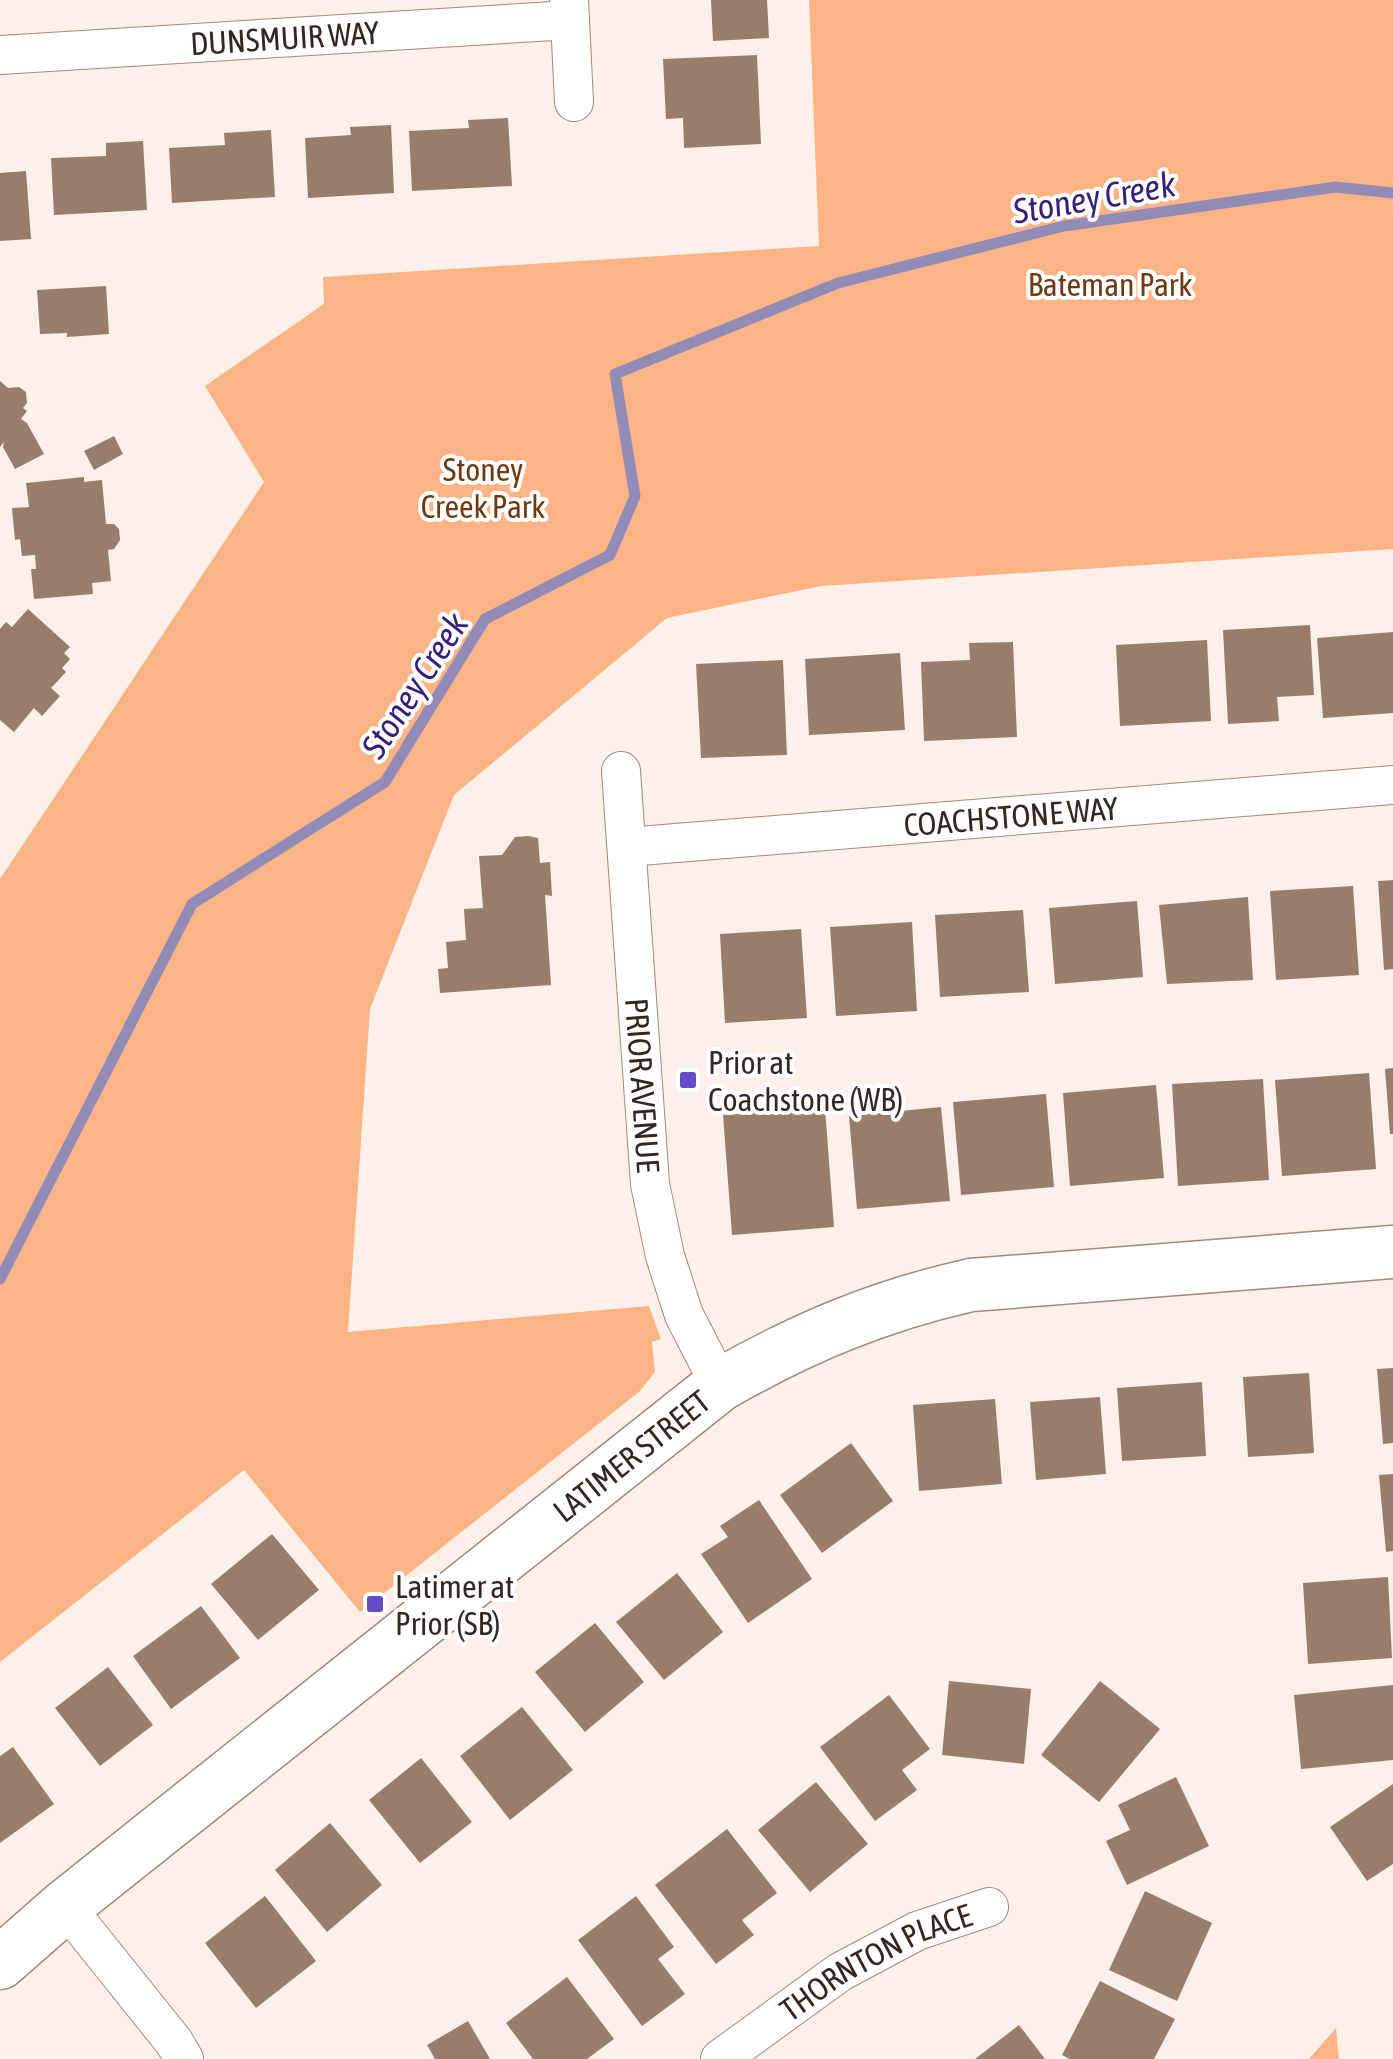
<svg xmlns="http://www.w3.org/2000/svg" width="1393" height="2059" font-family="'Asap Condensed',sans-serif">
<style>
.green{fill:#fcb487}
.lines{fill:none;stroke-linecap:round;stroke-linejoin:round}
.stream{stroke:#938bb7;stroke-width:11}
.building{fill:#987d6c}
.street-casing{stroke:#a48978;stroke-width:40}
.secondary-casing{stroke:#a48978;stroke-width:55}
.street{stroke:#fff;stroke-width:38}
.secondary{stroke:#fff;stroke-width:52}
.poi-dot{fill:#654bc4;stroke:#fff;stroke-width:4}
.labels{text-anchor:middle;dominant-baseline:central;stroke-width:8;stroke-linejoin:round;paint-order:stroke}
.street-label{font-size:32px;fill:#332821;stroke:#fff}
.park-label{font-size:32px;fill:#6d3a15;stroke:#fff}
.poi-label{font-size:32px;fill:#332821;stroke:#fff;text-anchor:start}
.water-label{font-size:35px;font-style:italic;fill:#361e79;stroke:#fff}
</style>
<rect width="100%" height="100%" fill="#fcf0e8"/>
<path class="green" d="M 809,0 L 1393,0 L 1393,549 L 821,586 L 667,618 L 454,795 L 370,1009 L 348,1332 L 649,1306 L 661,1339 L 652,1342 L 655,1372 L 639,1392 L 360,1612 L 244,1470 L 0,1662 L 0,879 L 264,482 L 205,386 L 324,304 L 323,277 L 819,246 Z
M 1336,2028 L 1339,2059 L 1309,2059 Z"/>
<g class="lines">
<path class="stream" d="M 0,1279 L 192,904 L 385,782 L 485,619 L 610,555 L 635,496 L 615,374 L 838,283 L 1064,226 L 1336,187 L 1393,193"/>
</g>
<path class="building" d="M 711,0 L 767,0 L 769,38 L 713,41 Z
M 757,55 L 761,144 L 684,148 L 683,118 L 666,119 L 663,59 Z
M 508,118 L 512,186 L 412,191 L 409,131 L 469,128 L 468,120 Z
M 391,125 L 394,193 L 308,198 L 305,138 L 351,135 L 350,127 Z
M 271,130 L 275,197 L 172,203 L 169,148 L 225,145 L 224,133 Z
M 143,141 L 147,210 L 54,215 L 51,158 L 106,156 L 106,143 Z
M 26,171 L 31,239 L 0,241 L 0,173 Z
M 106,286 L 109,334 L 67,337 L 67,333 L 40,334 L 37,290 Z
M 0,381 L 8,388 L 19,387 L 26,392 L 27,403 L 23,408 L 27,411 L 21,419 L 27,423 L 44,454 L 15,469 L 3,447 L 4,442 L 0,447 Z
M 114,436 L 123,454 L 94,470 L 84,451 Z
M 84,477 L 84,482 L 102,480 L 106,524 L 114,524 L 119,529 L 120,540 L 114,549 L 108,550 L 111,581 L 92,583 L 93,594 L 34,599 L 31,569 L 36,569 L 35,555 L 22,556 L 20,539 L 15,540 L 12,508 L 29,507 L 26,483 Z
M 28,609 L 70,647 L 64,653 L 70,659 L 62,668 L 66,672 L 51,688 L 60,696 L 42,716 L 34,708 L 14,732 L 0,720 L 0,629 L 6,622 L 12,627 Z
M 1310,625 L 1314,695 L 1277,697 L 1279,721 L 1228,724 L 1223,630 Z
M 1393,632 L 1393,713 L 1323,718 L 1317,638 Z
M 1207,640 L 1211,721 L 1120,726 L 1116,645 Z
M 1013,642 L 1017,737 L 924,741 L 921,662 L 970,660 L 969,643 Z
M 900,653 L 905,730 L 809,735 L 805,659 Z
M 783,660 L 787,755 L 701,758 L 696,664 Z
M 528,836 L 538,838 L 540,863 L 550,862 L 552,896 L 545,895 L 551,985 L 440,993 L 438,969 L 448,968 L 446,942 L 466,940 L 464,909 L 483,908 L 479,856 L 502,855 L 515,837 Z
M 1393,880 L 1393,969 L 1384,970 L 1378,881 Z
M 1353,886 L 1359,975 L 1276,980 L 1270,891 Z
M 1248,897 L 1253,980 L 1167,984 L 1159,905 Z
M 1137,901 L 1143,977 L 1055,984 L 1049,908 Z
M 1023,910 L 1029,992 L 940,997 L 935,915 Z
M 912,922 L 917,1011 L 836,1016 L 830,927 Z
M 801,929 L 807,1018 L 725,1023 L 720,934 Z
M 1393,1068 L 1393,1134 L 1390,1134 L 1385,1069 Z
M 1369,1073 L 1376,1169 L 1282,1176 L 1275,1080 Z
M 1263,1079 L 1269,1180 L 1178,1186 L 1172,1084 Z
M 1156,1085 L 1164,1178 L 1070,1186 L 1063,1093 Z
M 1046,1094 L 1054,1187 L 961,1195 L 953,1102 Z
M 941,1107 L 950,1201 L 857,1209 L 849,1116 Z
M 825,1108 L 834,1227 L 732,1235 L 723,1115 Z
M 1393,1368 L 1393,1443 L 1383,1444 L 1377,1369 Z
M 1309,1373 L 1314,1453 L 1248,1457 L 1243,1377 Z
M 1202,1382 L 1206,1456 L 1122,1461 L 1117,1388 Z
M 1100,1397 L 1106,1474 L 1036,1480 L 1030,1402 Z
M 995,1399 L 1002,1484 L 919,1491 L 913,1405 Z
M 851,1443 L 893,1501 L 822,1553 L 780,1495 Z
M 1393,1474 L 1393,1551 L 1386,1552 L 1379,1475 Z
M 759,1500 L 812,1579 L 748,1623 L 701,1554 L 728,1537 L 720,1526 Z
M 272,1534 L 319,1590 L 258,1640 L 211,1584 Z
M 677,1573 L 723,1632 L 664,1680 L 616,1622 Z
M 1388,1577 L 1392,1658 L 1308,1664 L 1303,1583 Z
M 201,1606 L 240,1658 L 171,1709 L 133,1656 Z
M 595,1623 L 644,1682 L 585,1732 L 535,1672 Z
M 108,1667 L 153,1725 L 100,1766 L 55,1708 Z
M 949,1681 L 1031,1689 L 1024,1764 L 942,1755 Z
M 1100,1681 L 1160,1729 L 1099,1802 L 1041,1755 Z
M 1393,1685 L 1393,1760 L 1301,1769 L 1294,1695 Z
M 889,1695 L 930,1749 L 902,1770 L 917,1790 L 875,1821 L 820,1747 Z
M 522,1707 L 573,1770 L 510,1820 L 460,1756 Z
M 13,1747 L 54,1804 L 0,1843 L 0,1756 Z
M 421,1758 L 472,1822 L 420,1863 L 369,1800 Z
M 1176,1777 L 1209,1846 L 1127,1885 L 1106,1841 L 1130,1830 L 1118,1805 Z
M 816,1782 L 868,1844 L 810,1892 L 758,1830 Z
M 1393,1784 L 1393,1864 L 1367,1881 L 1330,1827 Z
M 330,1823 L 382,1885 L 327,1932 L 275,1870 Z
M 727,1829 L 777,1893 L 742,1920 L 754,1935 L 716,1964 L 655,1885 Z
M 1145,1891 L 1212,1923 L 1177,2001 L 1109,1970 Z
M 265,1896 L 316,1961 L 256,2008 L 205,1943 Z
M 636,1896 L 674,1947 L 658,1959 L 685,1994 L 642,2026 L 578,1940 Z
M 567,1977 L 614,2039 L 587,2059 L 533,2059 L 506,2023 Z
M 1100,1981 L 1175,2019 L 1154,2059 L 1070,2059 L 1062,2055 Z
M 468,2021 L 490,2059 L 435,2059 L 427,2045 Z
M 1019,2025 L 1045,2059 L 975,2059 Z"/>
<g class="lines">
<g class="street-casing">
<g id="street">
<path d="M 569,0 L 574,102"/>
<path id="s1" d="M 0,55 L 570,20"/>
<path id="s2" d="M 621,771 L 650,1184 L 665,1256 L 684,1315 L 720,1385"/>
<path id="s3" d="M 627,847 L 1393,785"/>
<path d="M 65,1906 L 174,2042 L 184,2059"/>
<path id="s4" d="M 720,2059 L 840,1972 L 917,1931 L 989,1907"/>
</g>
</g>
<g class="secondary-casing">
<g id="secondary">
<path id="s5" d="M 0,1963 L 65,1906 L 720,1385 C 802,1338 878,1306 971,1285 L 1393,1252"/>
</g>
</g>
<use href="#street" class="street"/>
<use href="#secondary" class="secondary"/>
</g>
<g class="poi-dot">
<rect x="678" y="1070" width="20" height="20" rx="5"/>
<rect x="365" y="1594" width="20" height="20" rx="5"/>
</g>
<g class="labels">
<g class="street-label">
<text stroke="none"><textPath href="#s1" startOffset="285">DUNSMUIR WAY</textPath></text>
<text stroke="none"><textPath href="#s3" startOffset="385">COACHSTONE WAY</textPath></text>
<text stroke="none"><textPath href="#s2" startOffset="315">PRIOR AVENUE</textPath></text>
<text stroke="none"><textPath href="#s5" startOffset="810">LATIMER STREET</textPath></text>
<text stroke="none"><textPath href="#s4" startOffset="185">THORNTON PLACE</textPath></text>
</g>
<g class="park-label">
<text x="1110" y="284">Bateman Park</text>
<text x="483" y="469">Stoney<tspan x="483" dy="37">Creek Park</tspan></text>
</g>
<g class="poi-label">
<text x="708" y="1062">Prior at<tspan x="708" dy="37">Coachstone (WB)</tspan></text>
<text x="395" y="1586">Latimer at<tspan x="395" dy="37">Prior (SB)</tspan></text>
</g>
<g class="water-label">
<text transform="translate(1094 197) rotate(-10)">Stoney Creek</text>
<text transform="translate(414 685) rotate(-57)">Stoney Creek</text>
</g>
</g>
</svg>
